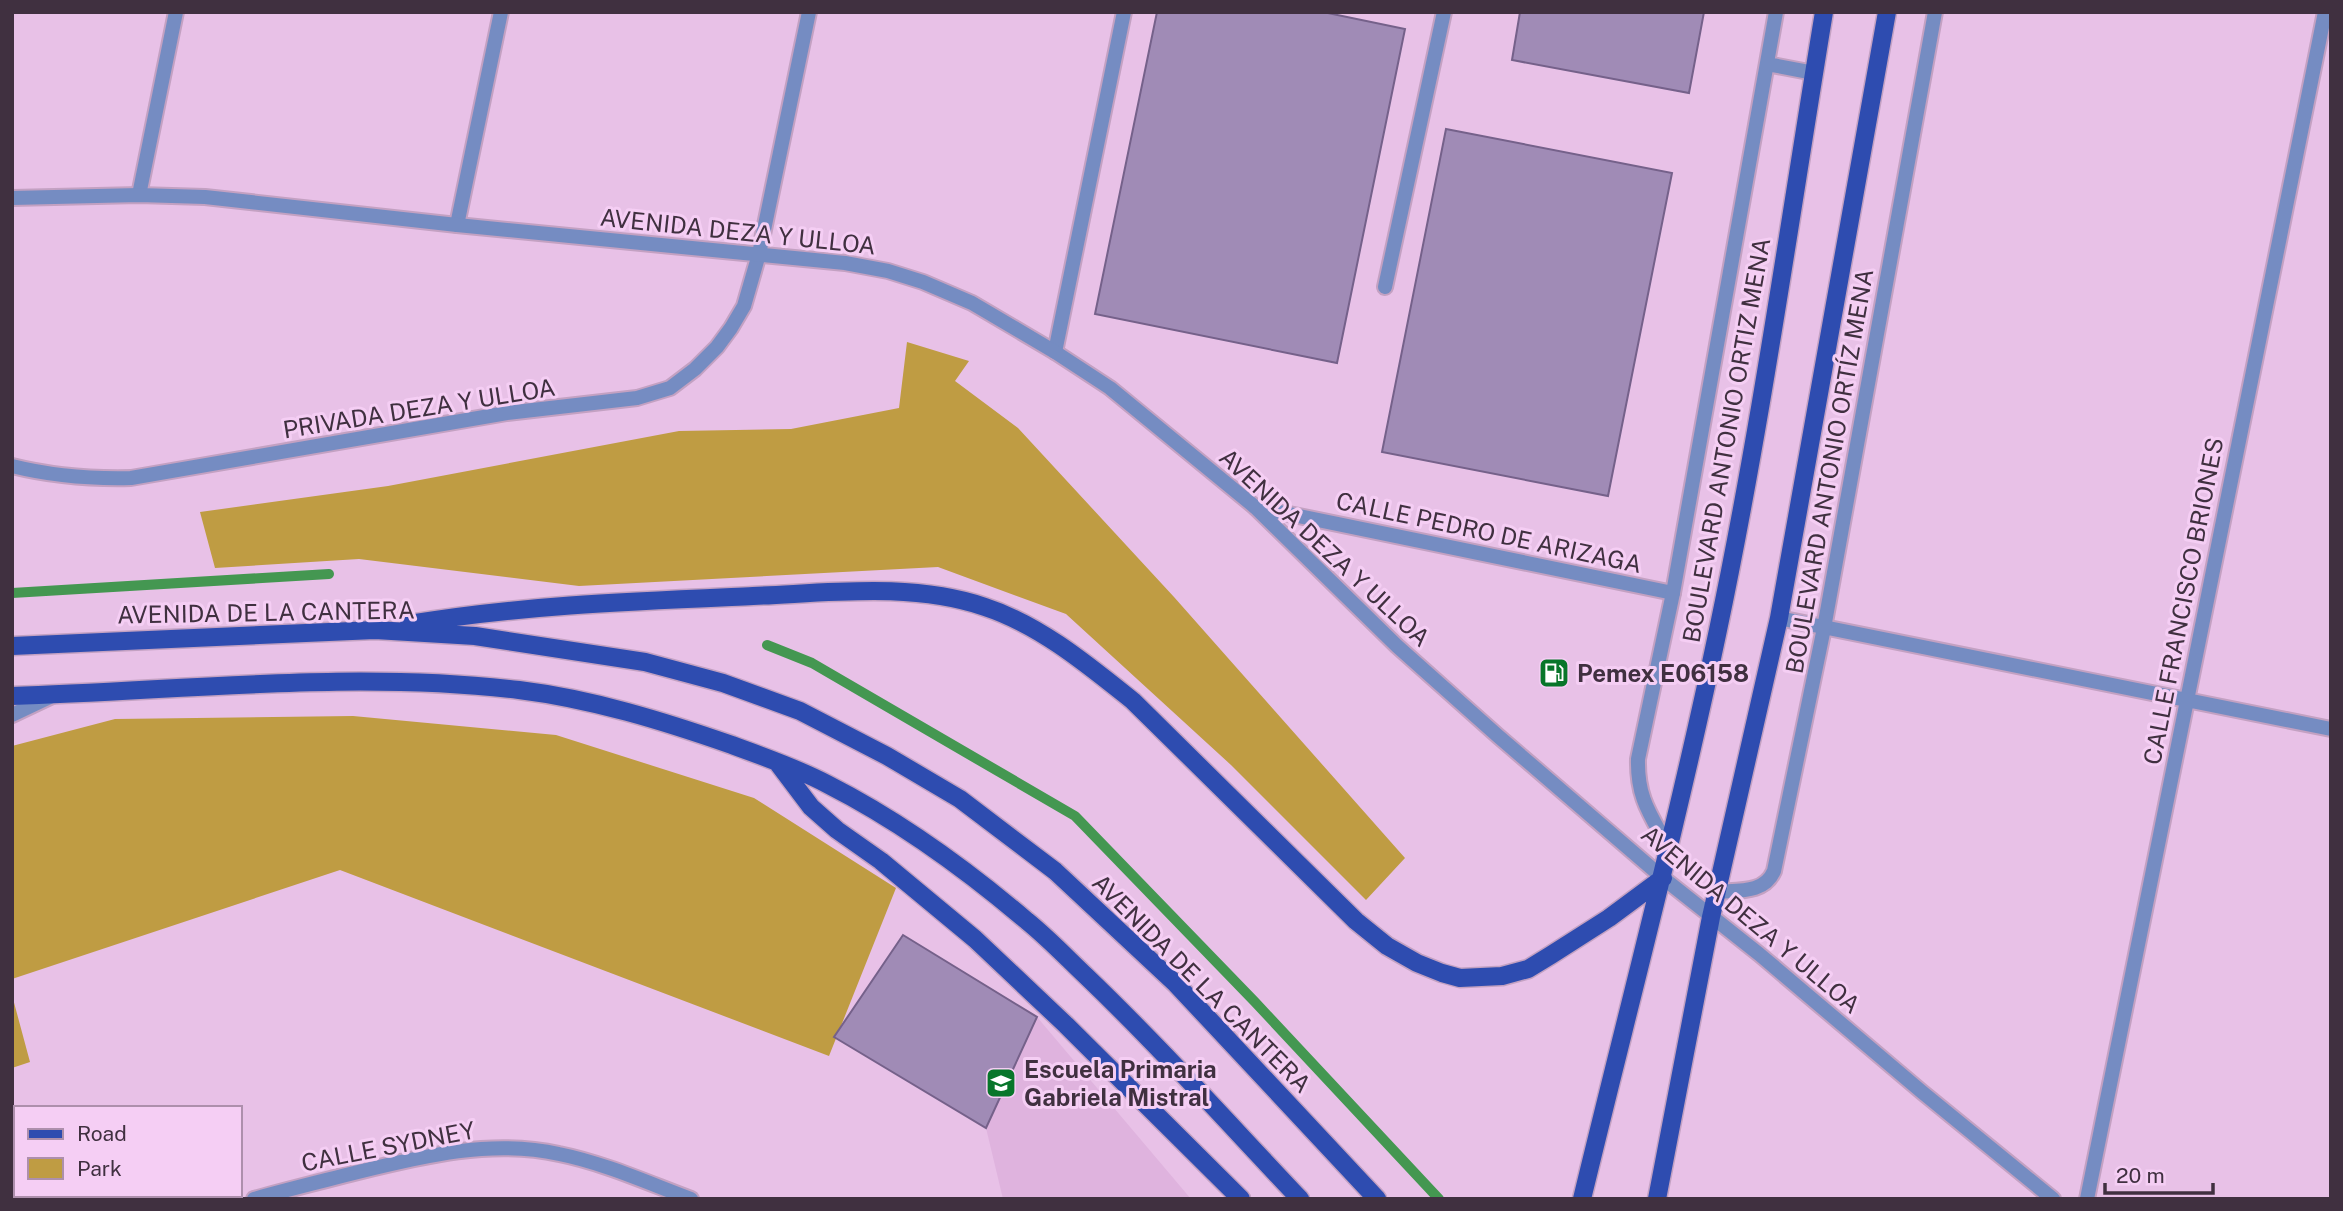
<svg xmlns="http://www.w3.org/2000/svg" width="2343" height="1211" font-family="'Public Sans',sans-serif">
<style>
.built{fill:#dfb3de}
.green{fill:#bf9c43}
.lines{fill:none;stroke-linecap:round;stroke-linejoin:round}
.stream{stroke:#449751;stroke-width:10}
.building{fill:#a08bb6;stroke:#75618a;stroke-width:2}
.service-casing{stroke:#c3a1c2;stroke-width:18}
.minor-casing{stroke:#c3a1c2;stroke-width:18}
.tertiary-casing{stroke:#c3a1c2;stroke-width:18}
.primary-casing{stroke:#c3a1c2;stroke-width:21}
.service{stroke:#758cc2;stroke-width:14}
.minor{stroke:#758cc2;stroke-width:14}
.tertiary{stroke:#758cc2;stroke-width:14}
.primary{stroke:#2e4cb0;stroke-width:18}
.labels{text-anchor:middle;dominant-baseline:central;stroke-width:6;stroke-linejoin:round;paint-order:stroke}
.street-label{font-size:24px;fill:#403040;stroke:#f5cef4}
.poi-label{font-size:24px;font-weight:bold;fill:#403040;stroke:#f5cef4;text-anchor:start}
</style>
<rect width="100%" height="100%" fill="#e8c1e7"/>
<path class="built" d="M 903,935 L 1037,1017 L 1191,1199 L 1003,1199 L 986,1128 L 834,1037 Z"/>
<path class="green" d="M 907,342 L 969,361 L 955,381 L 1018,428 L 1174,597 L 1405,858 L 1366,900 L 1231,765 L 1066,614 L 938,567 L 579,586 L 359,559 L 215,568 L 200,512 L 388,486 L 679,431 L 791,429 L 899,408 Z
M 353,716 L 556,735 L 754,798 L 896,888 L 829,1056 L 340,870 L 12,979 L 12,746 L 115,719 Z
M 12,995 L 30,1062 L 12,1068 Z"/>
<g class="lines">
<path class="stream" d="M 12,593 L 329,574
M 767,645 L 812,663 L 1075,816 L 1255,1002 L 1439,1199"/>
</g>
<path class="building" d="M 1157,12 L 1323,12 L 1405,29 L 1337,363 L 1095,314 Z
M 1520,12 L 1704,12 L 1689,93 L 1512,60 Z
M 1446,129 L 1672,173 L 1608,496 L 1382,452 Z
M 903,935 L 1037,1017 L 986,1128 L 834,1037 Z"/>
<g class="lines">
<g class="service-casing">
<path id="service" d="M 1385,287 L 1444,12
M 12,715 L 52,696"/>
</g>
<g class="minor-casing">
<path id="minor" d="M 139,195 L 176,12
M 457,225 L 501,12
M 1055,352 L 1124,12
M 12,466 C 52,476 90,479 131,478 L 507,413 L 637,398 L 670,388 L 695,369 L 717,347 L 731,328 L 744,306 L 759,254 L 809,12
M 1255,507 L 1673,593
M 1779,618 L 2331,729
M 254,1199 C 289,1189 323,1181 358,1172 C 423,1156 492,1139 559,1154 C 604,1163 648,1183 691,1199
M 2087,1199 L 2325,12"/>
</g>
<g class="tertiary-casing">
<path id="tertiary" d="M 1767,64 L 1814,73
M 12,198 L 139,195 L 205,197 L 457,225 L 845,263 L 888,271 L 923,282 L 972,303 L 1055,352 L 1110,388 L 1255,507 L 1397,646 L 1498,736 L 1663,878 L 1759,954 L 1922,1092 L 2053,1199
M 1669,849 C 1651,815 1637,799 1638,759 L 1673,593 L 1776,12
M 1716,892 C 1738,890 1764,894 1774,871 L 1824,628 L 1935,12"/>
</g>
<g class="primary-casing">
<path id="primary" d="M 409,624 C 523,605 638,601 753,596 C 829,593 912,582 985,607 C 1040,625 1088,665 1133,701 L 1356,921 L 1387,946 L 1417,963 L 1442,973 L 1460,978 L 1502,976 L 1528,969 L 1551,955 L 1609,918 L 1663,878
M 12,646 L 375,630 L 475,636 L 645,662 L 723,683 L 800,711 L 887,756 L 960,799 L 1055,871 L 1176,984 L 1377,1199
M 12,696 C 180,691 351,670 519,690 C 592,699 663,721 732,745 C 764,757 797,768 827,784 C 898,820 967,870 1027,921 C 1048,938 1067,958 1086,976 C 1160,1047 1229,1124 1300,1199
M 777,762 L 811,807 L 837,830 L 881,861 L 975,939 L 1066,1025 L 1241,1199
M 1582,1199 C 1628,1009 1678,821 1718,630 C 1761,426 1790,218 1824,12
M 1657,1199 L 1711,917 L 1779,618 L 1887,12"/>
</g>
<use href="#service" class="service"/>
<use href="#minor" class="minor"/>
<use href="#tertiary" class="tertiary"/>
<use href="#primary" class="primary"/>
</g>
<defs>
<g id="fuel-square" transform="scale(1.575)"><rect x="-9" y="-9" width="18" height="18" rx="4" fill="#08762a" stroke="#f5cef4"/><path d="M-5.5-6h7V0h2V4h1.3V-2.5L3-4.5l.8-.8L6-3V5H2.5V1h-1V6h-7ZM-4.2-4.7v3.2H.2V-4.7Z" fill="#fff"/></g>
<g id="school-square" transform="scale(1.575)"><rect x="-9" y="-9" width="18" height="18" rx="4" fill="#08762a" stroke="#f5cef4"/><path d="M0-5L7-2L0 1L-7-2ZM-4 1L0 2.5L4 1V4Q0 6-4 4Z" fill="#fff"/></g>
</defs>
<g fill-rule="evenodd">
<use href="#fuel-square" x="1554" y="673"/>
<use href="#school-square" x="1001" y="1083"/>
</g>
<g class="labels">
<g class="street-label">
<text transform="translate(738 231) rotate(6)">AVENIDA DEZA Y ULLOA</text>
<text transform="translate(419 408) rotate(-9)">PRIVADA DEZA Y ULLOA</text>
<text transform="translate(1726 440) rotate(-80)">BOULEVARD ANTONIO ORTIZ MENA</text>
<text transform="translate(1829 471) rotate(-80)">BOULEVARD ANTONIO ORTÍZ MENA</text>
<text transform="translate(1489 532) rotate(12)">CALLE PEDRO DE ARIZAGA</text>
<text transform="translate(1325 547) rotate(43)">AVENIDA DEZA Y ULLOA</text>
<text transform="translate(2183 601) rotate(-79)">CALLE FRANCISCO BRIONES</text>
<text transform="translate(266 612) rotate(-1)">AVENIDA DE LA CANTERA</text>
<text transform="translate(1751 919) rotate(40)">AVENIDA DEZA Y ULLOA</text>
<text transform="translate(1202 983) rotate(45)">AVENIDA DE LA CANTERA</text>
<text transform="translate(388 1146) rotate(-11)">CALLE SYDNEY</text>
</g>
<g class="poi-label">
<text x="1577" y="673">Pemex E06158</text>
<text x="1024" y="1069">Escuela Primaria<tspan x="1024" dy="28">Gabriela Mistral</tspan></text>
</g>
</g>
<rect width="2343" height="1211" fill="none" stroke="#403040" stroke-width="28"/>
<rect x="14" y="1106" width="228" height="91" fill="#f5cef4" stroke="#ad8fac" stroke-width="2"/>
<rect x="28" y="1129" width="35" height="10" fill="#2e4cb0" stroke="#ad8fac" stroke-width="2"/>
<text x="77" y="1141" font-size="21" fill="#403040">Road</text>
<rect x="28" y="1158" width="35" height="21" fill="#bf9c43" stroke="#ad8fac" stroke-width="2"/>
<text x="77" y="1176" font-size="21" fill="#403040">Park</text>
<path d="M2105 1183v10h108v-10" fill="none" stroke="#403040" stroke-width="3.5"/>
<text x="2116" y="1183" font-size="21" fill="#403040" stroke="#f5cef4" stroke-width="5" paint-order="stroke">20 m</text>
</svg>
